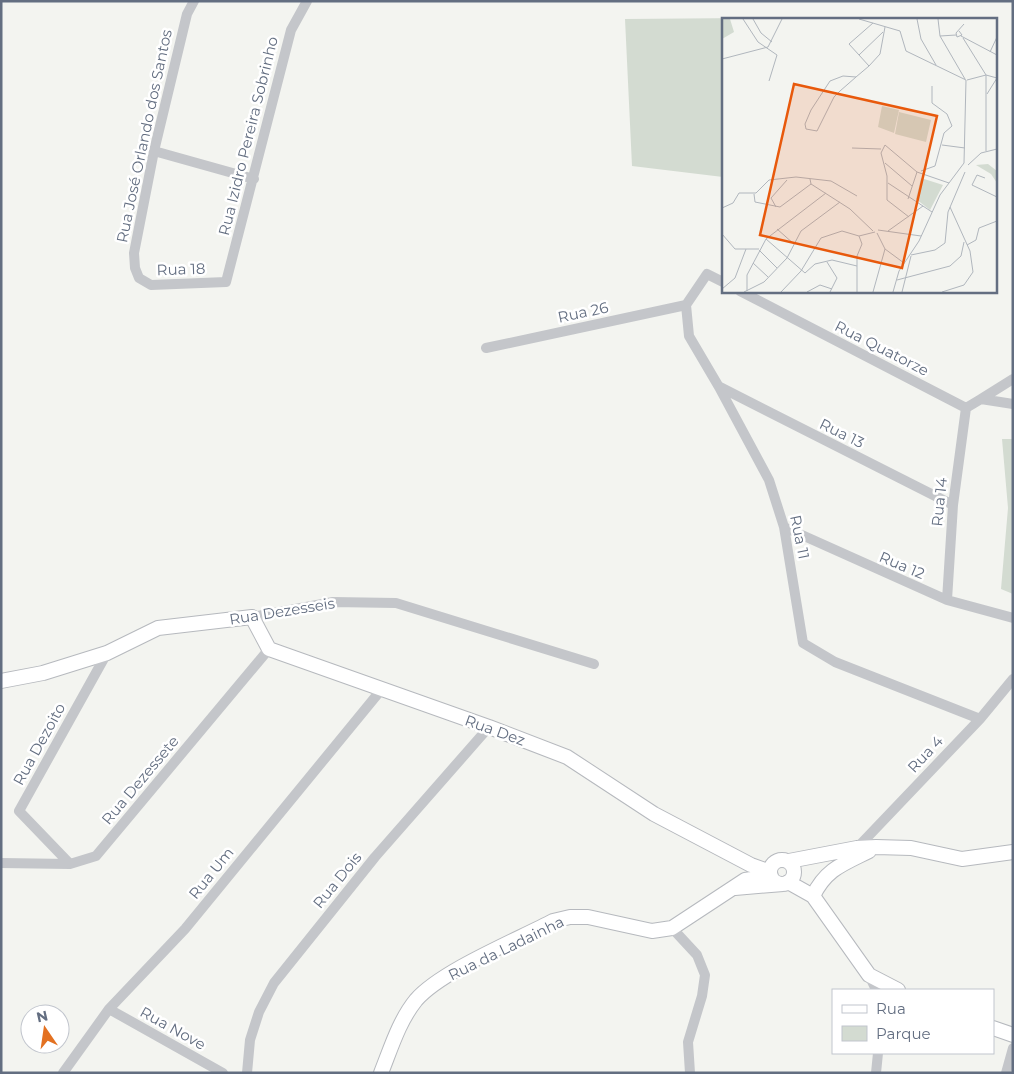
<svg xmlns="http://www.w3.org/2000/svg" width="1014" height="1074" font-family="Montserrat,sans-serif">
<style>
.green{fill:#d3dbd1}
.lines{fill:none;stroke-linecap:round;stroke-linejoin:round}
.secondary-casing{stroke:#b6b9be;stroke-width:16}
.street{stroke:#c4c6ca;stroke-width:10}
.secondary{stroke:#fff;stroke-width:14}
.labels{text-anchor:middle;dominant-baseline:central;stroke-width:5;stroke-linejoin:round;paint-order:stroke}
.street-label{font-size:15px;fill:#636e81;stroke:#fff}
.inset-road{fill:none;stroke:#b0b6bd;stroke-width:1}
.view{fill:#e8590c;fill-opacity:0.15;stroke:#e8590c;stroke-width:2.5}
.inset-edge{fill:none;stroke:#636e81;stroke-width:2.5}
</style>
<rect width="100%" height="100%" fill="#f3f4f0"/>
<path class="green" d="M 744,18 L 723,19 L 723,177 L 632,166 L 625,19 Z
M 1002,439 L 1013,439 L 1013,594 L 1001,589 L 1008,508 Z"/>
<g class="lines">
<g class="secondary-casing">
<path id="secondary" d="M 1,681 L 43,673 L 107,653 L 158,628 L 252,617 L 269,649 L 489,727 L 567,757 L 654,814 L 751,865 L 770,872
M770 872a12 12 0 1 1 24 0a12 12 0 1 1-24 0Z
M 789,861 L 857,848 L 876,847 L 911,848 L 962,859 L 1013,852
M 788,882 L 813,896 L 869,975 L 898,990
M 735,888 L 783,884
M 813,896 C 826,869 843,864 869,851
M 993,1028 L 1013,1035
M 381,1073 C 391,1048 399,1021 416,1000 C 441,971 517,940 553,921 L 570,917 L 588,917 L 652,931 L 672,928 L 745,880 L 771,876"/>
</g>
<path class="street" d="M 194,1 L 187,14 L 154,151 L 134,253 L 135,268 L 139,278 L 151,285 L 226,282 L 291,30 L 307,1
M 154,151 L 254,179
M 723,282 L 707,274 L 686,305 L 689,336 L 719,387 L 769,480 L 784,527 L 803,643 L 835,662 L 980,719
M 740,291 L 966,408 L 981,399 L 1013,404
M 486,348 L 686,305
M 720,387 L 953,505
M 981,399 L 1013,379
M 784,527 L 947,600 L 1013,618
M 947,600 L 953,505 L 966,408
M 252,617 L 333,602 L 396,603 L 594,664
M 857,848 L 980,719 L 1013,679
M 1,863 L 70,864 L 96,856 L 269,649
M 70,864 L 19,811 L 107,653
M 672,928 L 697,955 L 705,975 L 702,996 L 688,1042 L 690,1073
M 869,975 L 876,990
M 109,1009 L 223,1073
M 63,1073 L 109,1009 L 185,929 L 381,690
M 247,1073 L 250,1040 L 259,1012 L 274,983 L 375,857 L 489,727
M 876,1073 L 878,1053
M 1006,1073 L 1013,1048"/>
<use href="#secondary" class="secondary"/>
</g>
<g class="labels">
<g class="street-label">
<text transform="translate(144 136) rotate(-78)">Rua José Orlando dos Santos</text>
<text transform="translate(248 136) rotate(-76)">Rua Izidro Pereira Sobrinho</text>
<text transform="translate(181 269) rotate(-2)">Rua 18</text>
<text transform="translate(583 312) rotate(-12)">Rua 26</text>
<text transform="translate(882 348) rotate(27)">Rua Quatorze</text>
<text transform="translate(842 433) rotate(26)">Rua 13</text>
<text transform="translate(939 502) rotate(-84)">Rua 14</text>
<text transform="translate(800 537) rotate(78)">Rua 11</text>
<text transform="translate(902 565) rotate(23)">Rua 12</text>
<text transform="translate(282 611) rotate(-9)">Rua Dezesseis</text>
<text transform="translate(495 730) rotate(20)">Rua Dez</text>
<text transform="translate(39 744) rotate(-61)">Rua Dezoito</text>
<text transform="translate(925 754) rotate(-47)">Rua 4</text>
<text transform="translate(140 780) rotate(-50)">Rua Dezessete</text>
<text transform="translate(211 873) rotate(-51)">Rua Um</text>
<text transform="translate(337 880) rotate(-51)">Rua Dois</text>
<text transform="translate(506 948) rotate(-26)">Rua da Ladainha</text>
<text transform="translate(173 1028) rotate(29)">Rua Nove</text>
</g>
</g>
<g transform="translate(722 18)">
<rect width="275" height="275" fill="#f3f4f0"/>
<path d="M 0,1 L 8,1 L 12,14 L 0,21 ZM 160,88 L 177,92 L 172,115 L 156,109 ZM 177,94 L 209,102 L 204,124 L 173,116 ZM 266,146 L 275,153 L 275,165 L 269,156 L 254,147 ZM 199,160 L 221,167 L 208,192 L 194,181 Z" fill="#d3dbd1"/>
<path class="inset-road" d="M 21,1 L 36,24 L 55,37 L 47,63M 31,1 L 39,15 L 50,24M 137,1 L 178,13M 195,1 L 199,21 L 214,47M 216,1 L 218,18 L 243,61M 178,13 L 184,33 L 244,62M 237,13 L 240,17 L 235,19 L 234,15 L 242,6M 218,18 L 234,17M 239,18 L 275,37M 241,20 L 264,57 L 264,133M 268,34 L 275,19M 137,37 L 161,14M 0,41 L 46,29 L 60,1M 147,48 L 127,26 L 151,5M 134,59 L 121,58 L 108,63 L 89,92 L 83,106 L 84,111 L 95,113 L 112,79 L 118,73 L 134,59 L 147,48 L 158,36 L 163,9M 245,62 L 264,57 L 275,60M 265,76 L 275,60M 220,127 L 243,130M 130,130 L 159,131M 163,145 L 190,168M 246,147 L 259,135 L 275,131M 199,153 L 213,148 L 222,115 L 230,108 L 225,96 L 210,85 L 210,68M 263,160 L 255,157 L 250,167 L 275,179M 88,161 L 89,166 L 128,191 L 151,213M 166,165 L 210,194M 32,176 L 33,184 L 58,189 L 89,166M 186,181 L 195,154M 54,189 L 49,180 L 65,162M 0,190 L 11,185 L 17,175 L 34,175 L 47,162 L 74,159 L 109,163 L 135,178M 187,199 L 165,182 L 165,158 L 159,135 L 163,127 L 195,154 L 227,165M 55,211 L 72,226M 156,212 L 199,218M 166,213 L 201,188M 155,215 L 163,231 L 182,245M 0,216 L 13,231 L 37,231M 44,221 L 83,255 L 93,246 L 110,242 L 135,248M 245,227 L 254,222 L 257,210 L 275,203M 37,232 L 55,250M 189,237 L 213,232 L 223,225 L 226,194 L 243,154M 105,244 L 115,260 L 108,274M 31,245 L 46,259M 175,262 L 228,248 L 239,238 L 242,224M 0,271 L 13,260 L 24,231M 25,273 L 25,257 L 44,221 L 104,175M 22,274 L 42,264 L 65,240 L 79,213 L 118,184M 59,274 L 79,253 L 99,220 L 120,213 L 137,218 L 153,214M 85,274 L 98,267 L 110,271M 135,274 L 135,238 L 140,226 L 137,218M 151,274 L 163,231M 171,274 L 177,253 L 197,223 L 218,177 L 242,145 L 244,62M 180,274 L 189,238M 220,274 L 242,267 L 251,254 L 248,233 L 228,189"/>
<path class="view" d="M 72,66 L 215,98 L 180,250 L 38,217 Z"/>
<rect width="275" height="275" class="inset-edge"/>
</g>
<rect width="1014" height="1074" fill="none" stroke="#636e81" stroke-width="5"/>
<rect x="832" y="989" width="162" height="65" fill="#ffffff" stroke="#c1c5cd"/>
<rect x="842" y="1005" width="25" height="8" fill="#ffffff" stroke="#c1c5cd"/>
<text x="876" y="1014" font-size="15" fill="#636e81">Rua</text>
<rect x="842" y="1026" width="25" height="15" fill="#d3dbd1" stroke="#c1c5cd"/>
<text x="876" y="1039" font-size="15" fill="#636e81">Parque</text>
<g transform="translate(45 1029) rotate(347)"><circle r="24" fill="#ffffff" stroke="#c1c5cd"/>
<path d="M0-4L9 19L0 12L-9 19Z" fill="#e37121"/>
<text y="-8" font-size="14" font-weight="bold" text-anchor="middle" fill="#636e81">N</text>
</g>
</svg>
